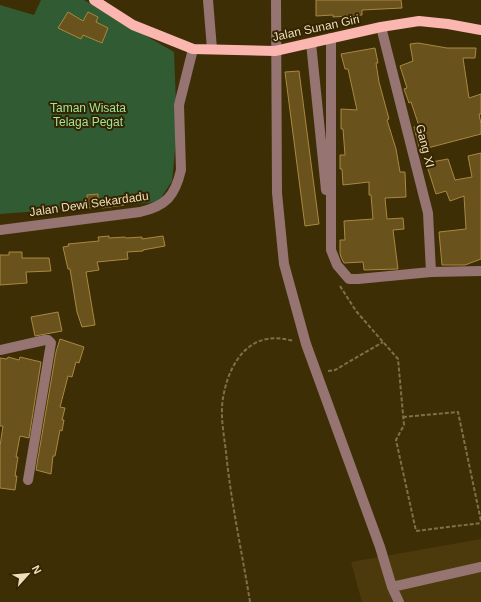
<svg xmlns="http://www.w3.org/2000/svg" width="481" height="602" font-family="Helvetica,sans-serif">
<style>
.built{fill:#4c3a0c}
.green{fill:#315b33}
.building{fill:#6a521c;stroke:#a98842}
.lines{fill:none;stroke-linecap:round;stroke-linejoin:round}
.path{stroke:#806f49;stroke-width:2;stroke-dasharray:4 2;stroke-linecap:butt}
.minor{stroke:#957471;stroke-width:10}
.major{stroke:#fbb6b0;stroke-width:10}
.labels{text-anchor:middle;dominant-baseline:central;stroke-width:4;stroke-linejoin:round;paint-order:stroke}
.street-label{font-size:12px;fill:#efdebc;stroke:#342400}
.park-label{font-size:12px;fill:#9ce79d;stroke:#342400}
</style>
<rect width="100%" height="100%" fill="#3e2e06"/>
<path class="built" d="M 481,539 L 481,602 L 362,602 L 351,562 Z"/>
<path class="green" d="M 41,0 L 84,0 L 174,52 L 177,130 L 172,181 L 158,202 L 0,214 L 0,5 L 34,15 Z"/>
<path class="building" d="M 316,0 L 401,0 L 402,8 L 362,10 L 362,15 L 333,17 L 333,15 L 316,16 Z
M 68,12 L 83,21 L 88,12 L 98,17 L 96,22 L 108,28 L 102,43 L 83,35 L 81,39 L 58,28 Z
M 418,43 L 447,48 L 476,48 L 475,58 L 463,58 L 469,98 L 481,94 L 481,114 L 479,114 L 481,124 L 481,134 L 420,150 L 414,127 L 419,126 L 411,102 L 409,103 L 404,89 L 407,88 L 400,66 L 413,61 L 410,44 Z
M 375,48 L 378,63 L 376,63 L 379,82 L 389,119 L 387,120 L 396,149 L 400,172 L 405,172 L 406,197 L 385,198 L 387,219 L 403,218 L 404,229 L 393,230 L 398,269 L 364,270 L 363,262 L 344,263 L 341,257 L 340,253 L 340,240 L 345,240 L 344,221 L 373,219 L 371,195 L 369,195 L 369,182 L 343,185 L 342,169 L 340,169 L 340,155 L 345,155 L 343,129 L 341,129 L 341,109 L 357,110 L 348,69 L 345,69 L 341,54 Z
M 299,71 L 319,224 L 305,226 L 285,72 Z
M 481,153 L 481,259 L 465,265 L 442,265 L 439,232 L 466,229 L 464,196 L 450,201 L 446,191 L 436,194 L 426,163 L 448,159 L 455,180 L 472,177 L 468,156 Z
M 98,194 L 98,207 L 88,208 L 87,195 Z
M 123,196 L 124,205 L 102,208 L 101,199 Z
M 109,236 L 109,238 L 125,237 L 126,238 L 142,237 L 142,239 L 163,236 L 165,246 L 143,250 L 143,251 L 127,252 L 128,259 L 97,262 L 99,270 L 86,272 L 95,325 L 82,327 L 77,312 L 70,269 L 68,269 L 63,247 L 69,246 L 68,244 L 99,241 L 98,237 Z
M 9,252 L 22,252 L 22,258 L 49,258 L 51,271 L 26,272 L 27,283 L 0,285 L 0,255 L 9,255 Z
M 58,312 L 62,331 L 35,336 L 31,317 Z
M 60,339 L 84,347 L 79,363 L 76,362 L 72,377 L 68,376 L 65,388 L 60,407 L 65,408 L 62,420 L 64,420 L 62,431 L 60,430 L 55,456 L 53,456 L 51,474 L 36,470 L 56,352 Z
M 8,357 L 19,360 L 20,357 L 41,362 L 29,438 L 20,436 L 16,457 L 18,457 L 15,476 L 17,476 L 15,490 L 0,488 L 0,446 L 3,426 L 0,426 L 0,358 L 7,359 Z"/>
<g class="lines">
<path class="path" d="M 340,286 L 356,311 L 398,359 L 404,425 L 396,440 L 416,531 L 481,523
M 328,371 L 335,370 L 383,342
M 403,417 L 458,412 L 481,521
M 250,602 C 242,552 231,503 226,452 C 224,435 220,416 223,398 C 227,373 240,344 267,339 C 276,337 285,339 294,341"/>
<path class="minor" d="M 208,0 L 212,49
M 276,0 L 277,193 L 284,264 L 306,344 L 380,547 L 392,587 L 399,602
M 381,27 L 428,213 L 431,272
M 331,38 L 331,250 L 337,265 L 349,279 L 358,279 L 431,272 L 481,271
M 311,43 L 326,190
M 0,230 L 140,212 C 166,206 175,196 181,170 L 179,105 L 193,49
M 0,350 L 45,340 L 48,340 L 51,343 L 28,480
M 392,587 L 481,567"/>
<path class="major" d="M 94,0 L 133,25 L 193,49 L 275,51 L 381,27 L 419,21 L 448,24 L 481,30"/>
</g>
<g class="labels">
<g class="street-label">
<text transform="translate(316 28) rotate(-12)">Jalan Sunan Giri</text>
<text transform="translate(425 146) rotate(76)">Gang XI</text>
<text transform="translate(89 204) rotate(-8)">Jalan Dewi Sekardadu</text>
</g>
<g class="park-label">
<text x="88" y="108">Taman Wisata<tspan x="88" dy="14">Telaga Pegat</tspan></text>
</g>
</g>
<g transform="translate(28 574) rotate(63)" stroke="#342400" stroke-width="3" paint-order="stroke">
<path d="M0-3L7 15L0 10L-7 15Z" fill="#efdebc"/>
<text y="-6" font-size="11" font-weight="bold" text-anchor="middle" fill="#efdebc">N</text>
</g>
</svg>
